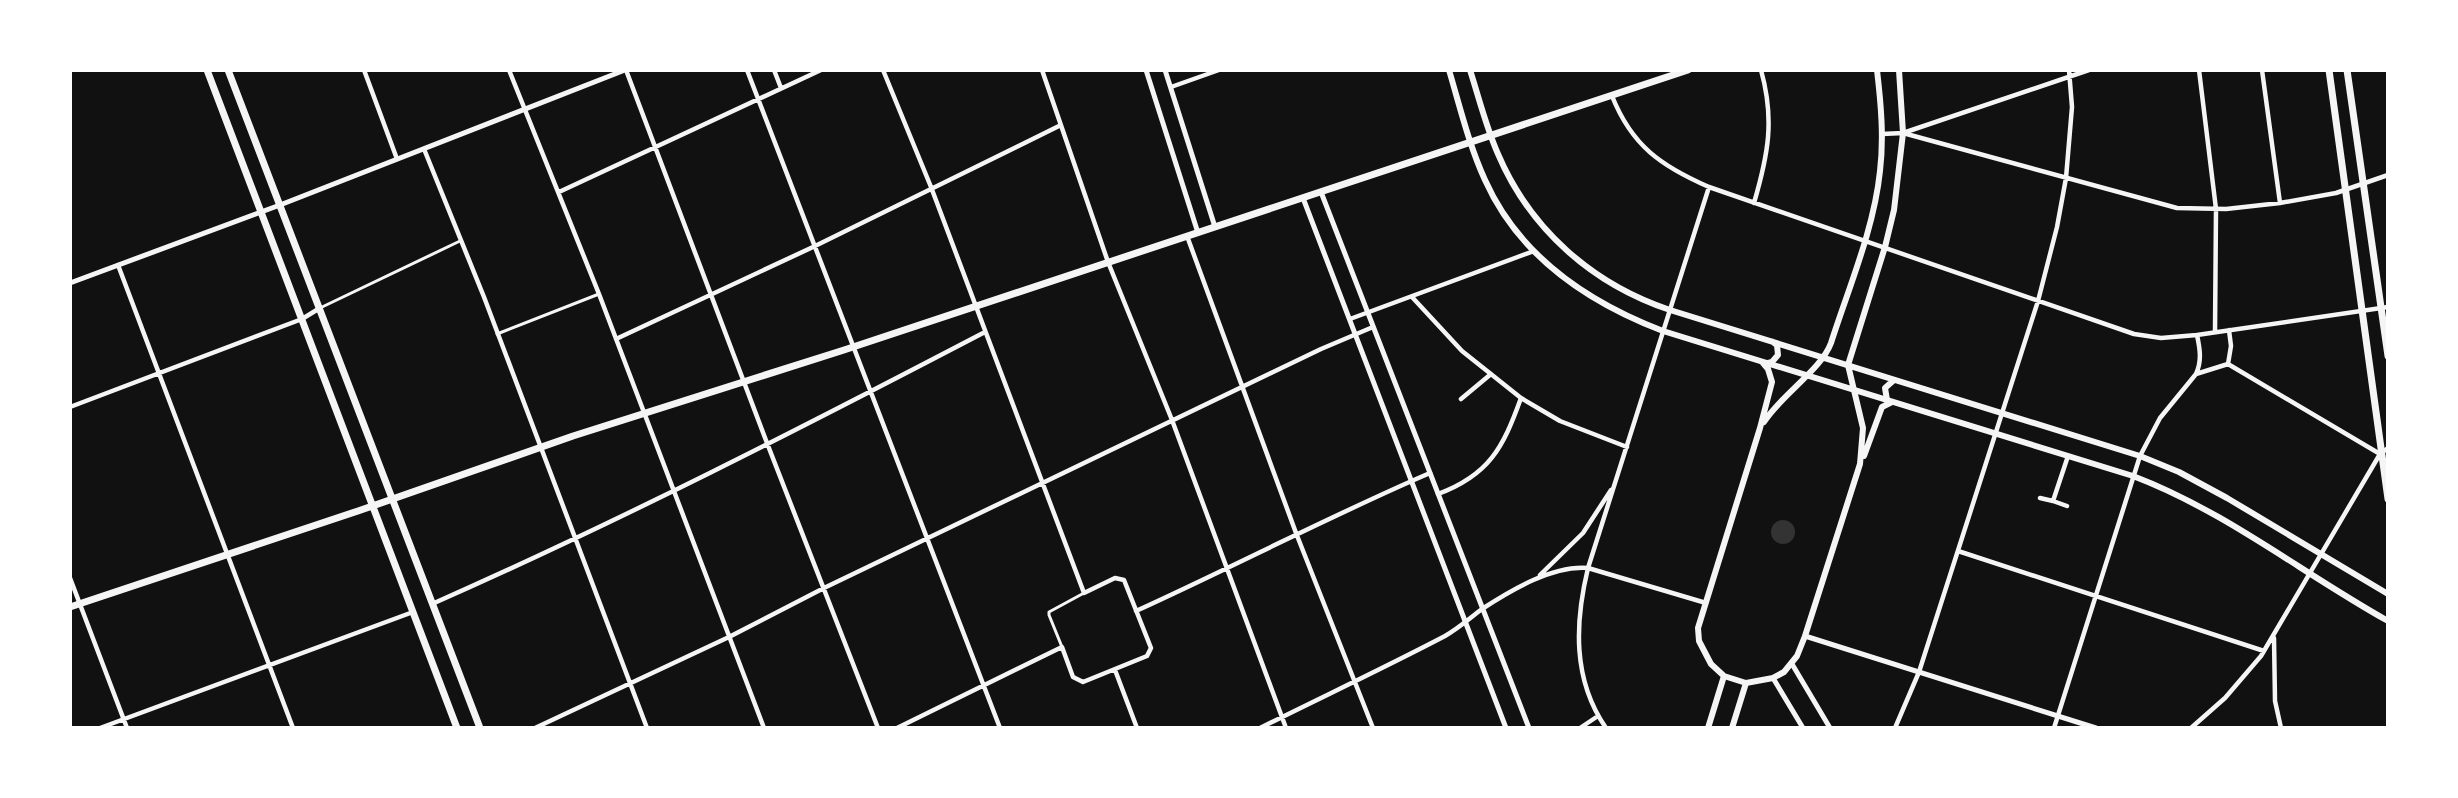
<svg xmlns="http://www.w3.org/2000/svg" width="2458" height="798" font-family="Raleway,sans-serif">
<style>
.water{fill:#333}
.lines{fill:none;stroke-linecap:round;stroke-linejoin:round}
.pedestrian{stroke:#f5f5f5;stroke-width:3}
.minor{stroke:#f5f5f5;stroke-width:4.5}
.tertiary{stroke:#f5f5f5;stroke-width:5}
.secondary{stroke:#f5f5f5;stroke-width:6}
.primary{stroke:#f5f5f5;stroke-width:7}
</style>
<rect width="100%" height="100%" fill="#111"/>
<path class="water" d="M1771 532a12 12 0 1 1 24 0a12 12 0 1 1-24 0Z"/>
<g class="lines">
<path class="pedestrian" d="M 320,308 L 460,241
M 497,334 L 599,294
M 1062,647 L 1049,615 L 1049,612 L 1084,593"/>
<path class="minor" d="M 364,70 L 397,159
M 509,70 L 599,294 L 764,728
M 626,70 L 767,443 L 878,728
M 747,70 L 1000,728
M 774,70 L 781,88
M 883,70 L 931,187 L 1084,593 L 1115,578 L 1124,580 L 1151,648 L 1147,656 L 1083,682 L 1073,677 L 1062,647 L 897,728
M 1042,70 L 1108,262 L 1172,420 L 1286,728
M 2199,70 L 2216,209 L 2215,332
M 2262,70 L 2280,203
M 1171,87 L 1219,70
M 1612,96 C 1632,146 1661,166 1709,187 L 2134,334 L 2161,338 L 2197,335 L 2388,307
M 1903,133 L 2177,208 L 2226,209 L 2280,203 L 2336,193 L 2388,175
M 1882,134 L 1903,133 L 2089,70
M 424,149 L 484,297 L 647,728
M 559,192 L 821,70
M 1754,203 C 1768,155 1775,120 1761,70
M 1187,236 L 1296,533 L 1373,728
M 118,265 L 293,728
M 1412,297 L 1462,351 L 1521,398 L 1560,421 L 1627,447
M 1350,319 L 1534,251
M 616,339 L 813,247 L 1059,126
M 2228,364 L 2380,454
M 2196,374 L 2228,364 L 2231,346 L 2229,330
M 1461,399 L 1491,374
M 70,407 L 302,319 L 320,308
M 1438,494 C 1489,475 1503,448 1521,398
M 2040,498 L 2053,501
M 2067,506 L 2053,501 L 2068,456
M 1958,551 L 2264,651
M 1540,575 L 1583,533 L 1611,490
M 70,578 L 127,728
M 432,604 C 620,521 803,427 985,332
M 1136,611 C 1235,566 1330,516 1430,473
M 2274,638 L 2275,701 L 2281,728
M 1115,670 L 1137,728
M 100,728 L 413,612
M 535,728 L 729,637 L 824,588 L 1321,349 L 1373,327
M 1260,728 C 1322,697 1384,668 1445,636 C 1459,628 1470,618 1482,609 C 1511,590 1553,565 1588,568 L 1706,603
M 1580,728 L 1598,716
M 1606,728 C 1572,679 1575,622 1588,568 L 1709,187
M 1895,728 L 1919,672 L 2038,301 L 2057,227 L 2066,178 L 2072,107 L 2069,70
M 2054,728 L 2140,456 L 2160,418 L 2196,374 C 2202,361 2200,349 2197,335
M 2191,728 L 2225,698 L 2261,656 L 2380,454 L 2388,448"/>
<path class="tertiary" d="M 1146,70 L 1198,233
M 1165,70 L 1215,227
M 1321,192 L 1529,728
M 1303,198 L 1506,728
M 70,283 L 280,205 L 625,70
M 1805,636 L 2096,728
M 1792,664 L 1830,728
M 1773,678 L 1803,728"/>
<path class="secondary" d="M 1449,70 C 1460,107 1469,145 1485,180 C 1519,256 1587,302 1663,331 L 2133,476 C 2225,511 2302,573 2388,621
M 1470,70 C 1479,98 1486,127 1498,154 C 1530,229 1592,284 1670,310 L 2140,456 L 2179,472 L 2227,498 L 2388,594
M 1763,363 L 1768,369 L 1772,382 L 1760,428 L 1698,628 L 1699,641 L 1711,664 L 1724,676 L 1746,683 L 1773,678 L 1784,672 L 1797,656 L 1805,636 L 1860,464 L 1863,428 L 1848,365 L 1885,247 L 1894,210 L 1903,133 L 1899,70
M 1768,363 L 1772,362 L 1778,355 L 1777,345 L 1773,342
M 1887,400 L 1885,388 L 1894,380
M 1764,422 C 1782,394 1821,370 1831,343 C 1849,287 1874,229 1880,171 C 1884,138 1881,104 1877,70
M 1864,456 L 1882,407 L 1892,402
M 1708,728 L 1724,676
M 1732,728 L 1746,683"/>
<path class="primary" d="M 207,70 L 457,728
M 228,70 L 480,728
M 2329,70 L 2388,499
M 2347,70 L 2388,356
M 70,607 L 358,511 L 573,436 L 844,350 L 1688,70"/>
</g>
<rect width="2458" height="798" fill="none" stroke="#ffffff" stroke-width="144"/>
</svg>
